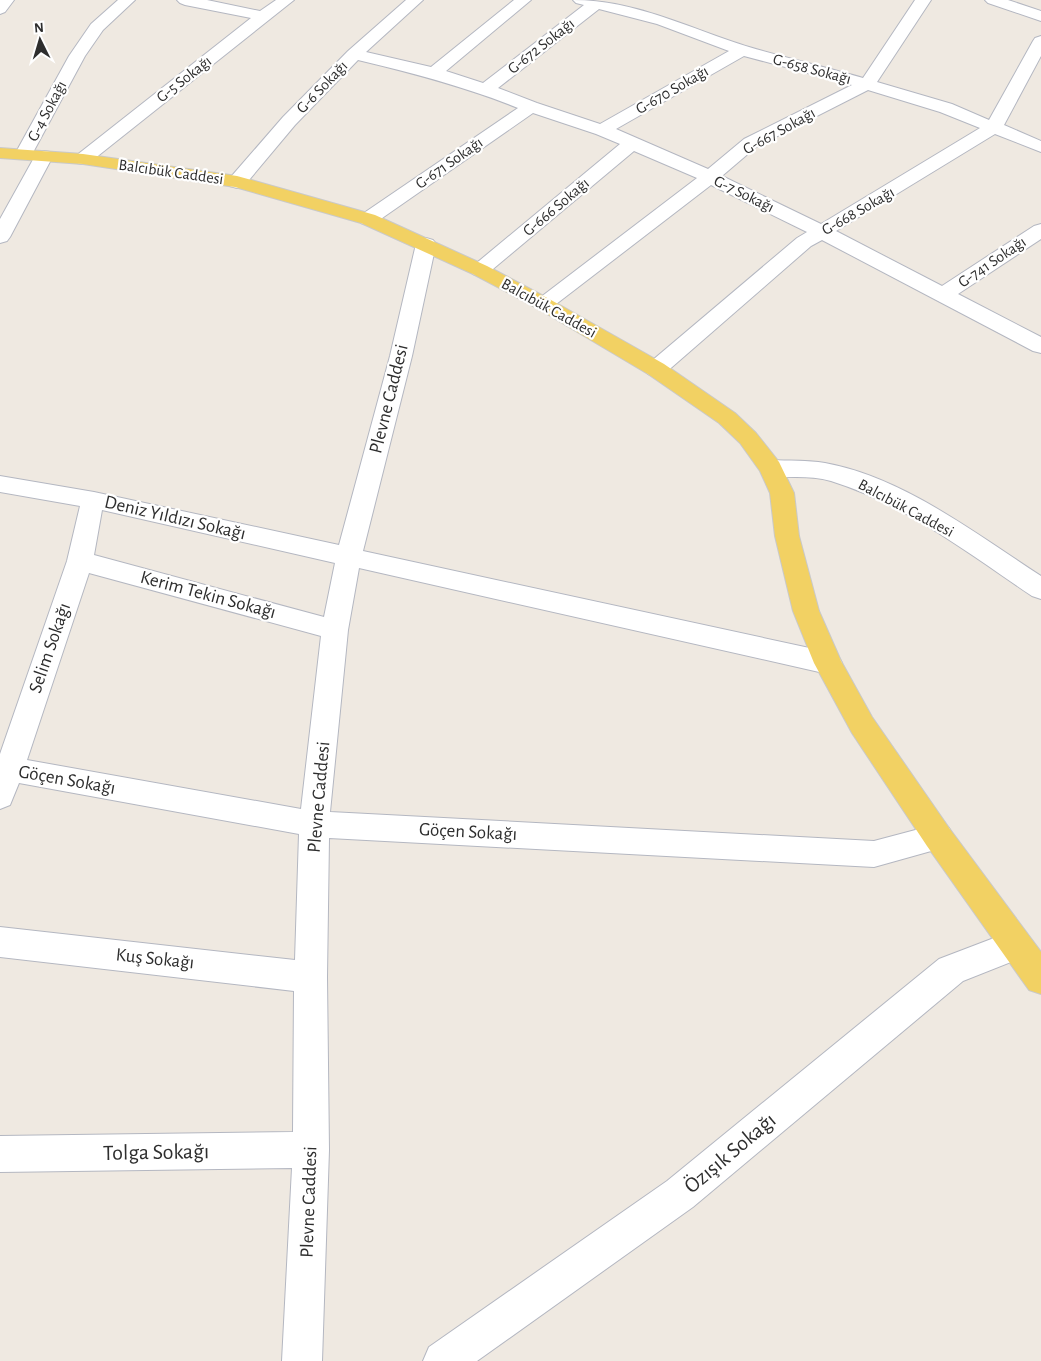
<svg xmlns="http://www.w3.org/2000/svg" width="1041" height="1361" font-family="'Alegreya Sans',sans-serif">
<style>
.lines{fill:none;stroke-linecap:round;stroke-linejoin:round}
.minor-casing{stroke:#b4b7c1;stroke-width:2}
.major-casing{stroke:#c9c9c9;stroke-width:2}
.minor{fill:#fff;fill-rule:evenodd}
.major{fill:#f2d163;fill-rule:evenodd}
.labels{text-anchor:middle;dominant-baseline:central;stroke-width:4.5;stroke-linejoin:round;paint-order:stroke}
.far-street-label{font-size:16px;fill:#2e2e2e;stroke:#fff}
.street-label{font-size:19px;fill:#2e2e2e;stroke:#fff}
.near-street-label{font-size:22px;fill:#2e2e2e;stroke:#fff}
</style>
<rect width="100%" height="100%" fill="#efe9e1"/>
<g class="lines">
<g class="minor-casing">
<path id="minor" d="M 0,0 L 14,0 L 5,12 L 0,14 Z
M 118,0 L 135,0 L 103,30 L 85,56 L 30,158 L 24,159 L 18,158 L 15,154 L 69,56 L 91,24 Z
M 177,0 L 207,0 L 260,11 L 276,0 L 294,0 L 89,163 L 83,164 L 77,163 L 74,159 L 77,155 L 251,18 L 185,5 L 180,3 Z
M 406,0 L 423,0 L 366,52 L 431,67 L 514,0 L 531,0 L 446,71 L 483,83 L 584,5 L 576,3 L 573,0 C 636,0 690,29 749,47 C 786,58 825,67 863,78 L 915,0 L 931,0 L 877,82 L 952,104 L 989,120 L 1033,41 L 1035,38 L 1041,36 L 1041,56 L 1004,125 L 1041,141 L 1041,152 L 995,134 L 836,231 L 942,286 L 1034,226 L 1041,224 L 1041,239 L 958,294 L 1041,337 L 1041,353 L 1033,351 L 822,240 L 811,246 L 664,374 L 656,376 L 648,374 L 645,369 L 648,364 L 797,238 L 807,232 L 711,185 L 551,308 L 544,310 L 537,308 L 534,304 L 537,300 L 697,178 L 634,151 L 487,274 L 480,276 L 473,274 L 470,270 L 473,266 L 620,144 L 596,134 L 533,113 L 375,223 L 368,225 L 361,223 L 358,219 L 361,215 L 518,108 C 466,87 413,73 358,60 L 295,125 L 244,186 L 237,188 L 230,186 L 228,182 L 230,178 L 283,117 L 348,51 ZM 599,9 L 657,24 L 729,51 L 600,124 L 537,103 L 498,88 ZM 744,56 L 852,85 L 744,139 L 708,169 L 616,129 ZM 868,90 L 940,112 L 980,128 L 821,224 L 722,176 L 756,147 Z
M 985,0 L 1008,0 L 1041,11 L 1041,21 L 988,3 Z
M 44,151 L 50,152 L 53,156 L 10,237 L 7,241 L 0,243 L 0,219 L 35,156 L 38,152 Z
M 426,238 L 433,240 L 436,244 L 412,356 L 363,551 L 828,652 L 838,656 L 842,663 L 838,670 L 828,674 L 359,568 L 348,630 L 330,812 L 874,841 L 938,824 L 949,828 L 953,837 L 949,846 L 874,867 L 329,838 L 327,977 L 329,1150 L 322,1361 L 282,1361 L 292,1168 L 0,1172 L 0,1136 L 293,1132 L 294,991 L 0,957 L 0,927 L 295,960 L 299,834 L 19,783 L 10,805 L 0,809 L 0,754 L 67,561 L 80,506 L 0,492 L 0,476 L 94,492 L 339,545 L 390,356 L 416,244 L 419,240 ZM 102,510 L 335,563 L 324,617 L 94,555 ZM 89,573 L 321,636 L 301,809 L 27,760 Z
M 771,460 C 789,461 807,460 825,463 C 903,477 976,534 1041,576 L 1041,599 L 1032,596 C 968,553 905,504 831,481 C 808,474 785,480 763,474 L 759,468 L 763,462 Z
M 1015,930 L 1026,934 L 1031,945 L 1026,956 L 963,981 L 693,1207 L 477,1361 L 423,1361 L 429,1347 L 667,1181 L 939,959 Z"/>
</g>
<g class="major-casing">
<path id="major" d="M 0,148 L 83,154 L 237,176 L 375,215 L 487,266 L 551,300 L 664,364 L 735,413 L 756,433 L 779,462 L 794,493 L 799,536 L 819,611 L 841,661 L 872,717 L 949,828 L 1041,952 L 1041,994 L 1029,990 L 927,846 L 852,733 L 814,663 L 793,611 L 775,536 L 770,493 L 760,471 L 740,443 L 719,423 L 648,374 L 537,308 L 473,274 L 361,223 L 235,187 L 83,164 L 0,158 Z"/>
</g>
<use href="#minor" class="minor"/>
<use href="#major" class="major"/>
</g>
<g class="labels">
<g class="far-street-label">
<text transform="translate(541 46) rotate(-38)">G-672 Sokağı</text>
<text transform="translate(812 69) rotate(15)">G-658 Sokağı</text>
<text transform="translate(184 79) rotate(-38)">G-5 Sokağı</text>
<text transform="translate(322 87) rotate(-46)">G-6 Sokağı</text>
<text transform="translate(672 90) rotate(-30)">G-670 Sokağı</text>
<text transform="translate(47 111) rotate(-62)">G-4 Sokağı</text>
<text transform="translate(779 131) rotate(-29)">G-667 Sokağı</text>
<text transform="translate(449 163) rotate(-35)">G-671 Sokağı</text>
<text transform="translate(171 172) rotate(8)">Balcıbük Caddesi</text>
<text transform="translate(744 194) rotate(26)">G-7 Sokağı</text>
<text transform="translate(556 207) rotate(-40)">G-666 Sokağı</text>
<text transform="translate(858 211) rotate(-30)">G-668 Sokağı</text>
<text transform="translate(992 262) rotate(-34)">G-741 Sokağı</text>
<text transform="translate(549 308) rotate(29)">Balcıbük Caddesi</text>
<text transform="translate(906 508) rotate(28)">Balcıbük Caddesi</text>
</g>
<g class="street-label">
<text transform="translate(389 399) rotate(-76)">Plevne Caddesi</text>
<text transform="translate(175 518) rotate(13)">Deniz Yıldızı Sokağı</text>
<text transform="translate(208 595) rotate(15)">Kerim Tekin Sokağı</text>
<text transform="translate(50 648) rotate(-71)">Selim Sokağı</text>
<text transform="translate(67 780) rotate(10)">Göçen Sokağı</text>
<text transform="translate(319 797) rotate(-85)">Plevne Caddesi</text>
<text transform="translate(468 832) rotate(3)">Göçen Sokağı</text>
<text transform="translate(155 959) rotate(6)">Kuş Sokağı</text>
<text transform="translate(309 1202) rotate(-88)">Plevne Caddesi</text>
</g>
<g class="near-street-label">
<text transform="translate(156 1152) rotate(-1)">Tolga Sokağı</text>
<text transform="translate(730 1153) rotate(-40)">Özışık Sokağı</text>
</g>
</g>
<g transform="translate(40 40) rotate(355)" stroke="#ffffff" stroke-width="4" paint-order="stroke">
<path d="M0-4L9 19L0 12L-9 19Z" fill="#2e2e2e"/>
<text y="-8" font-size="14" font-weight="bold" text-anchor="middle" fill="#2e2e2e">N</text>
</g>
</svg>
